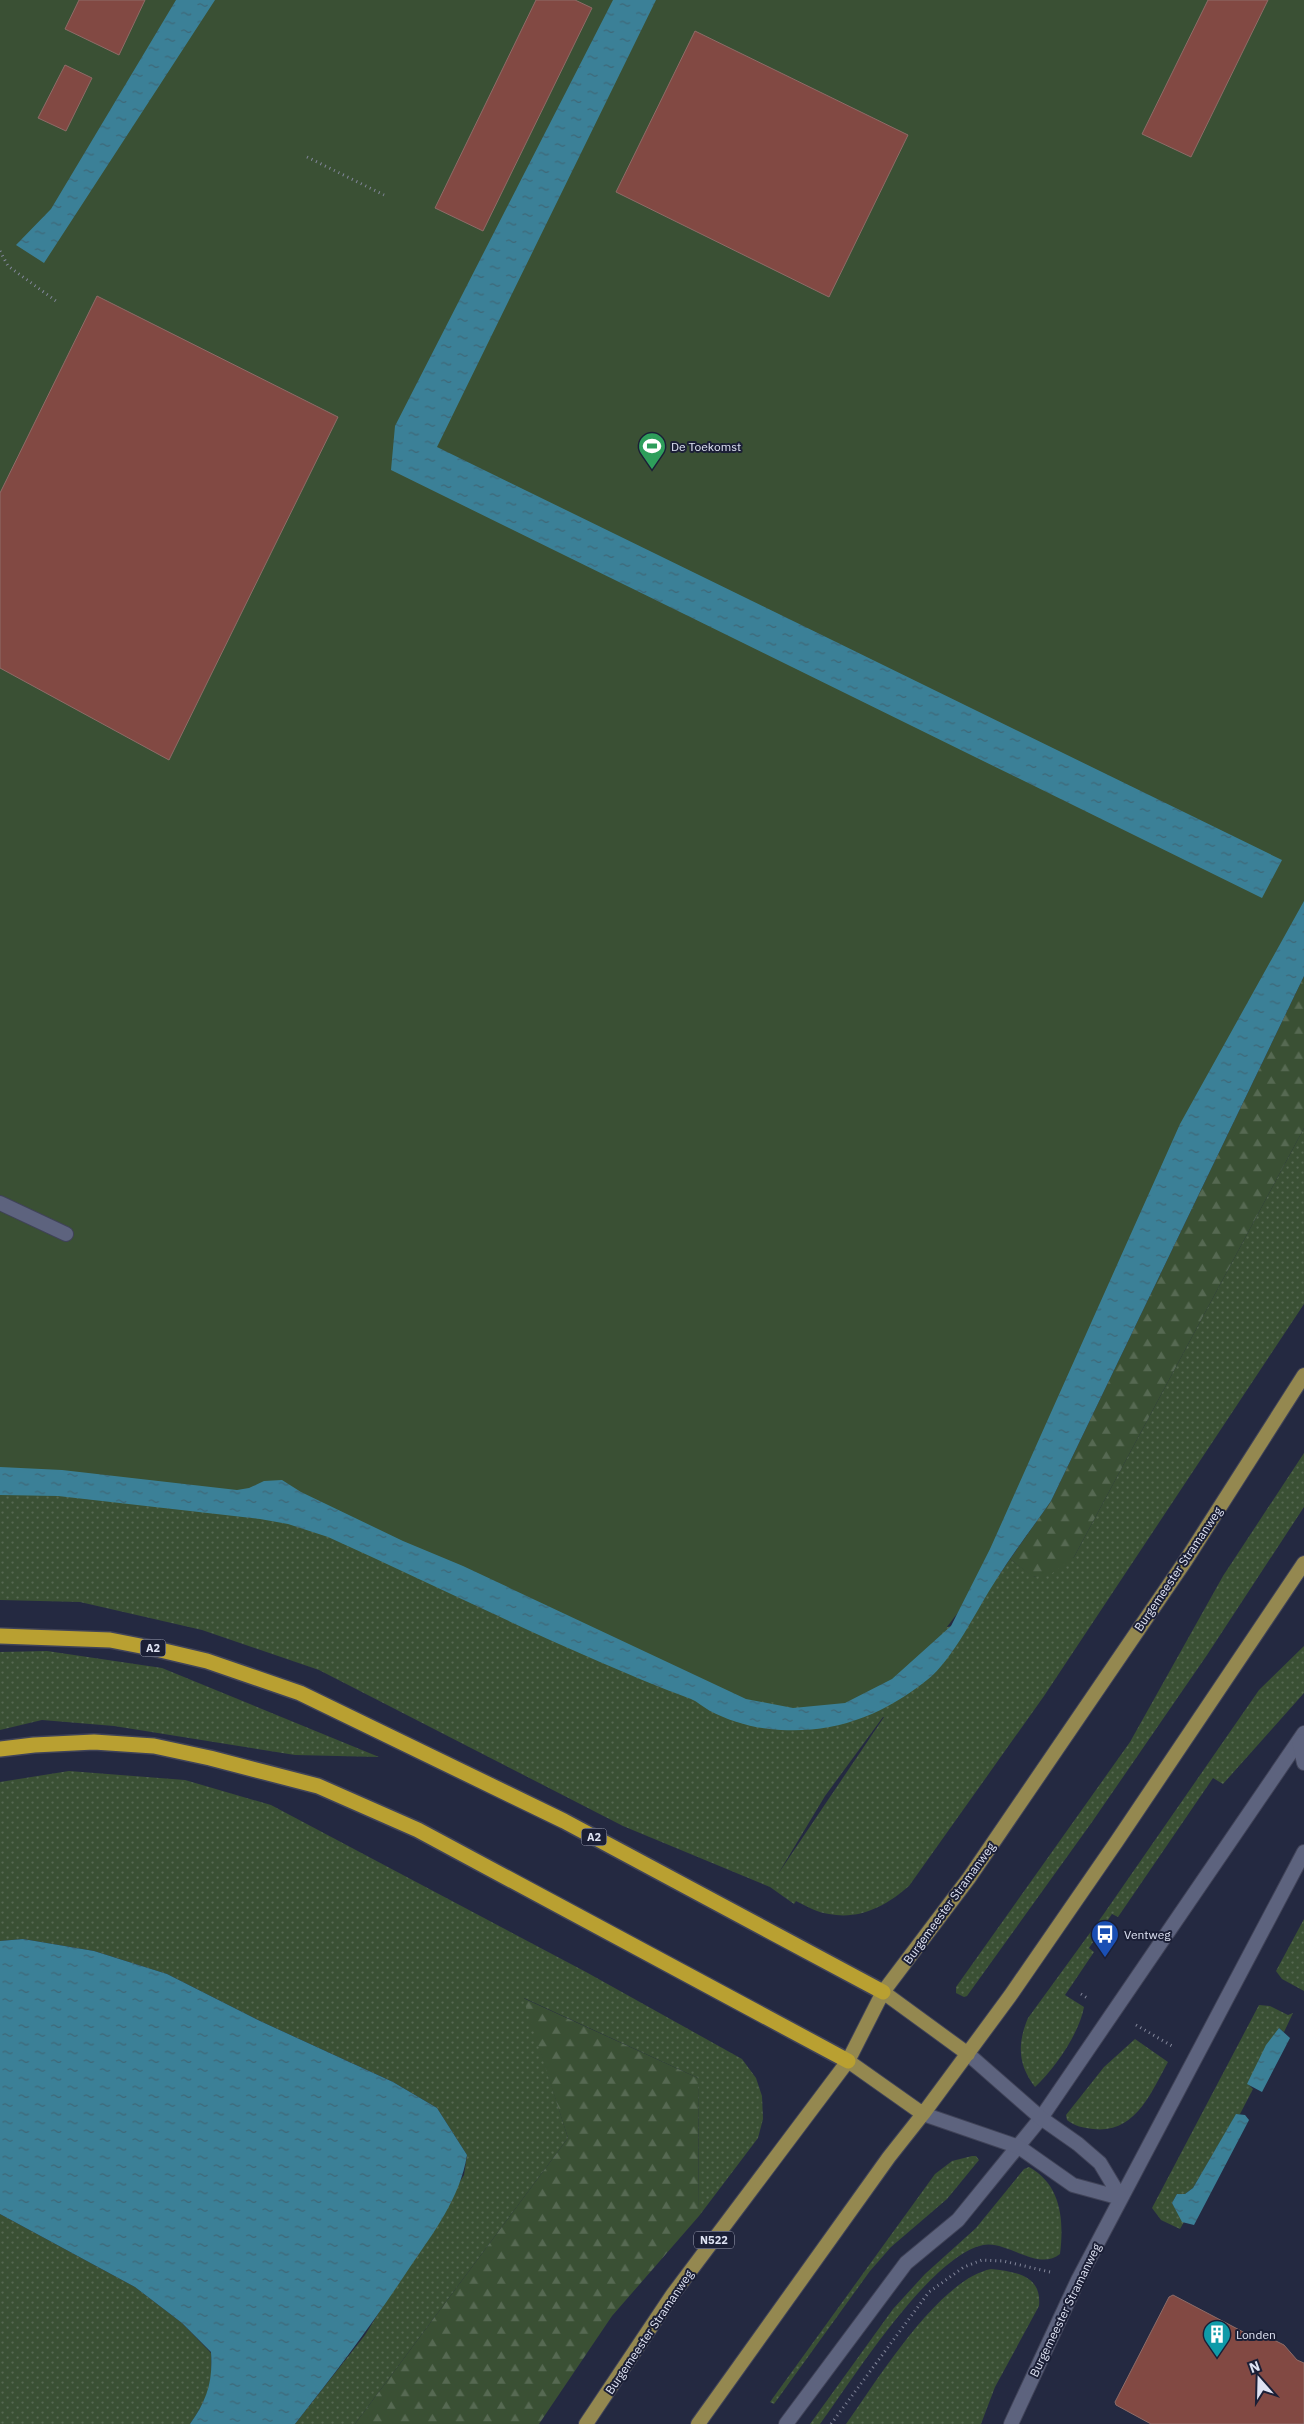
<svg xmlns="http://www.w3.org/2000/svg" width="1304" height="2424" font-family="'IBM Plex Sans',sans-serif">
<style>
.grass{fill:url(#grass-dots);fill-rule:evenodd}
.forest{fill:url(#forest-firs)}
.pitch{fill:#3a5034}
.water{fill:url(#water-ripples)}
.building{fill:#824943;stroke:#8e6c68}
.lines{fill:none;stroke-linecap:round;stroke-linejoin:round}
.service-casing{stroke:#404358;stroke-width:16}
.minor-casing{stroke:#404358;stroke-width:16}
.primary-casing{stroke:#404358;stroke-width:16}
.motorway-casing{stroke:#404358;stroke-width:18}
.path{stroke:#83879b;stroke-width:3;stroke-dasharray:1 4;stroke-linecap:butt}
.service{stroke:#5d637e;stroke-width:14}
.minor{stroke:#5d637e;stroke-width:14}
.primary{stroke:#948850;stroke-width:14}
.motorway{stroke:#b9a031;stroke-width:15}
.labels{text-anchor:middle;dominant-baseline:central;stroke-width:4;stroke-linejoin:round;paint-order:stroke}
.shield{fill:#1b1f36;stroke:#a4a8ba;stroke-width:1}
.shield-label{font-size:11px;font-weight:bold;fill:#dfe3f3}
.poi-label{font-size:12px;fill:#dfe3f3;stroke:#1b1f36;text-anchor:start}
.street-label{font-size:12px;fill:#dfe3f3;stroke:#1b1f36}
</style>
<defs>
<pattern id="grass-dots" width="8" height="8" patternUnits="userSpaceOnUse" patternTransform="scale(1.25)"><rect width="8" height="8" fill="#3a5034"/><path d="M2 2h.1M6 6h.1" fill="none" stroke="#566952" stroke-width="1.8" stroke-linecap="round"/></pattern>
<pattern id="forest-firs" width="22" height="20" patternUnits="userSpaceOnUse" patternTransform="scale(1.25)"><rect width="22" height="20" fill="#3a5034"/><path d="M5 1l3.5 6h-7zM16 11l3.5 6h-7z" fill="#566952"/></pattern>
<pattern id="water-ripples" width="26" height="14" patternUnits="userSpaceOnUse" patternTransform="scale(1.25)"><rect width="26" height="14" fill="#3b8097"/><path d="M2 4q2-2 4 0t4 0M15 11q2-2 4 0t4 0" fill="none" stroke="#3e6878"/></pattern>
</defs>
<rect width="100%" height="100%" fill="#242941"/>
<path class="grass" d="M 1304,1128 L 1304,1304 L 1044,1696 L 909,1886 C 886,1906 860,1920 829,1914 C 818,1913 806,1906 796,1901 L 794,1904 L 770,1887 L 623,1826 L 319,1670 L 202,1630 L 80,1602 L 0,1600 L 0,1489 L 130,1488 L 927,1633 L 951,1626 L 997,1578 L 1010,1559 L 1034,1577 L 1074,1557 ZM 883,1717 L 884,1717 L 778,1874 L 825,1796 Z
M 1304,1453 L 1304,1507 L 1207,1655 L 1092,1822 L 967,1996 L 964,1997 L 956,1993 L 956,1987 L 1130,1742 L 1223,1576 Z
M 1304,1646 L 1304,1693 L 1223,1784 L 1213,1778 L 1118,1917 L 1112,1914 L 1089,1948 L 1094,1952 L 1065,1995 L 1084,2007 C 1079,2034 1055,2068 1035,2087 C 1018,2065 1017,2044 1028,2018 L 1103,1915 L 1259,1690 Z
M 47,1651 L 162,1668 L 379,1757 L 295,1755 L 114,1726 L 42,1720 L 0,1730 L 0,1652 Z
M 69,1771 L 185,1780 L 271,1805 L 586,1972 L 742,2059 L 756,2078 L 762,2096 L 763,2119 L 758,2138 L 699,2216 L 698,2078 L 524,1998 L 568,2138 L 355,2424 L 295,2424 L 365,2335 L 464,2175 L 467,2155 L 437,2108 L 393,2082 L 260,2021 L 167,1974 L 94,1951 L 23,1939 L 0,1941 L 0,1782 Z
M 1304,1919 L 1304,1991 L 1282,1979 L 1276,1971 Z
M 1259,2005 L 1270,2006 L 1288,2015 L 1293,2013 L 1284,2032 L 1279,2028 L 1248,2084 L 1253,2089 L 1240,2114 L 1236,2115 L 1193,2188 L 1185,2194 L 1177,2194 L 1172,2203 L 1184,2222 L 1180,2229 L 1161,2220 L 1152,2208 Z
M 1135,2039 L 1168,2062 C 1151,2093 1135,2134 1093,2129 C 1084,2128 1074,2126 1067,2120 L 1066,2115 L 1104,2067 Z
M 972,2156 L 976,2156 L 979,2160 L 947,2199 L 891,2247 L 870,2271 L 774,2404 L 770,2402 L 935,2174 L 952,2161 Z
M 1029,2167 C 1062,2185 1064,2222 1060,2254 C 1038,2272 1007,2240 983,2245 C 929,2257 853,2379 820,2424 L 810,2424 L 893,2309 L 925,2274 L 976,2228 L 1024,2169 Z
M 0,2214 L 135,2287 L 182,2323 L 211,2353 C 213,2384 208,2398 190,2424 L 0,2424 Z
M 991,2269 C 1016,2272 1042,2275 1039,2306 L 995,2387 L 981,2424 L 846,2424 C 877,2381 938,2280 991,2269 Z"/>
<path class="forest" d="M 1304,976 L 1304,1128 L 1074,1557 L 1051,1574 L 1033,1577 L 1010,1559 L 1051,1501 Z
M 523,1998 L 698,2078 L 699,2216 L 612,2316 L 539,2424 L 355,2424 L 568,2138 Z"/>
<path class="pitch" d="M 0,0 L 1304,0 L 1304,940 L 990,1571 L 910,1675 L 835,1711 L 726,1696 L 280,1504 L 0,1481 Z"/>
<path class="water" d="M 176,0 L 215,0 L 44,263 L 16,245 L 51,209 Z
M 613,0 L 656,0 L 437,447 L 1282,860 L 1262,898 L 391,470 L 395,426 Z
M 1304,901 L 1304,976 L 1051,1501 C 1033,1527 1013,1553 996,1580 C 977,1609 953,1660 927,1680 C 883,1715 837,1733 781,1730 C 757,1729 731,1722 710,1711 C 703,1707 698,1702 691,1699 C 567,1652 448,1591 328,1537 L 288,1524 L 260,1519 L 58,1496 L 0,1495 L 0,1467 L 62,1470 L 237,1490 L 249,1488 L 264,1481 L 282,1480 L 301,1492 L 403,1541 L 463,1566 L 746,1699 L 793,1708 L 845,1703 L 892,1679 L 951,1626 L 990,1549 L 1180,1124 Z
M 23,1939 L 94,1951 L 167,1974 L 260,2021 L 393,2082 L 437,2108 L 467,2155 C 460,2198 434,2232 410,2267 C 374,2322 336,2372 295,2424 L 190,2424 C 207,2400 213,2382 211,2352 L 182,2323 L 135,2287 L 0,2214 L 0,1941 Z
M 1279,2028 L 1290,2038 L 1262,2092 L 1247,2084 L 1266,2045 Z
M 1236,2114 L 1245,2115 L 1249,2120 L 1194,2225 L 1182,2222 L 1172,2203 L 1177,2194 L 1185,2194 L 1193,2188 Z"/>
<path class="building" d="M 79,0 L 145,0 L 119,55 L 65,29 Z
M 536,0 L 575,0 L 592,8 L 483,231 L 435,208 Z
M 1208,0 L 1268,0 L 1191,157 L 1142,134 Z
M 695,31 L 908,135 L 829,297 L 616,192 Z
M 65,65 L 92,78 L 66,131 L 38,118 Z
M 97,296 L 338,417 L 169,760 L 0,668 L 0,493 Z
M 1173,2295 L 1249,2335 L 1274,2340 L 1284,2345 L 1297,2360 L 1304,2363 L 1304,2424 L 1151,2424 L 1116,2405 L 1115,2402 L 1169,2297 Z"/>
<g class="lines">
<g class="service-casing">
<path id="service" d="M 0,1203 L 66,1234
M 786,2424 L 906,2263 L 958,2220 L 1041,2118 L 1304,1733"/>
</g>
<g class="minor-casing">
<path id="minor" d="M 1299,1741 L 1304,1763
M 968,2054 L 1041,2118 L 1078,2144 L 1100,2163 L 1121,2198
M 923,2114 L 1019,2147 L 1073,2185 L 1121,2198
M 1011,2424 L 1078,2280 L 1304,1852"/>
</g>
<g class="primary-casing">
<path id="primary" d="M 883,1992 L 968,2054
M 848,2061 L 923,2114
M 586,2424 L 673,2294 L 848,2061 L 883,1992 L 969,1878 L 1186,1560 L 1304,1375
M 698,2424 L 889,2157 L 923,2114 L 1010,1996 L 1117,1841 L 1304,1563"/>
</g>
<g class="motorway-casing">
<path id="motorway" d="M 0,1636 L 110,1640 L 156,1649 L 207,1661 L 300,1693 L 564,1821 L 883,1992
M 0,1749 L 34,1745 L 94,1742 L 154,1746 L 210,1758 L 318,1786 L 418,1830 L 848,2061"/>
</g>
<path class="path" d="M 307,157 L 384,195
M 0,251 L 8,266 L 56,301
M 1081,1994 L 1089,1999
M 1136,2025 L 1172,2046
M 831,2424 L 929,2292 L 964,2267 L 982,2260 L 1003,2261 L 1050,2272"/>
<use href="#service" class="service"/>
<use href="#minor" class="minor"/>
<use href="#primary" class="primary"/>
<use href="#motorway" class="motorway"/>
</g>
<defs>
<g id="stadium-pin" transform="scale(1.4375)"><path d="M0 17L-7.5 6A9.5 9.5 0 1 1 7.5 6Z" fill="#2e9e5b" stroke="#1b1f36"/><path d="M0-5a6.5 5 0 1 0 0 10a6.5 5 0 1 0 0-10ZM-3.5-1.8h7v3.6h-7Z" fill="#fff"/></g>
<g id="bus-pin" transform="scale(1.4375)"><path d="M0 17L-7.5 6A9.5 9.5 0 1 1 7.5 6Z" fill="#1a4fb4" stroke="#1b1f36"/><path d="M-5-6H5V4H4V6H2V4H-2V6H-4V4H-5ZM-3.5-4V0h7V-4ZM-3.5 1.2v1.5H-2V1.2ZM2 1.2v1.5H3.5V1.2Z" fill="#fff"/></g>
<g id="building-pin" transform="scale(1.4375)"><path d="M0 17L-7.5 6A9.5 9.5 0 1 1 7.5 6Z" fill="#0f9aa8" stroke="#1b1f36"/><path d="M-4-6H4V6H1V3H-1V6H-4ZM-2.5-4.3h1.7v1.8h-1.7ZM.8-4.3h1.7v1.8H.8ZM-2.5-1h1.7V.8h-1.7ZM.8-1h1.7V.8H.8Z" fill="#fff"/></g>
</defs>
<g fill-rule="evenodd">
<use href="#stadium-pin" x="652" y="446"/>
<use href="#bus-pin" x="1105" y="1934"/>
<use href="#building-pin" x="1217" y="2334"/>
</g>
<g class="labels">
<g class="shield">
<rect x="140.5" y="1639.5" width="25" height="17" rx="4"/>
<rect x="581.5" y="1828.5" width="25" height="17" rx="4"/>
<rect x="694" y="2231.5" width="40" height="17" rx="4"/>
</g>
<g class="shield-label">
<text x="153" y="1648">A2</text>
<text x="594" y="1837">A2</text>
<text x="714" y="2240">N522</text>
</g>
<g class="poi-label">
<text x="671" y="446">De Toekomst</text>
<text x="1124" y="1934">Ventweg</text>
<text x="1236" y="2334">Londen</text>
</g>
<g class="street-label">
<text transform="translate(1178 1569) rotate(-56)">Burgemeester Stramanweg</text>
<text transform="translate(949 1903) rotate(-54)">Burgemeester Stramanweg</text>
<text transform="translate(1065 2310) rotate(-64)">Burgemeester Stramanweg</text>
<text transform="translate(649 2332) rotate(-56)">Burgemeester Stramanweg</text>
</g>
</g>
<g transform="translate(1259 2379) rotate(340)" stroke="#1b1f36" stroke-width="4" paint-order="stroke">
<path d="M0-4L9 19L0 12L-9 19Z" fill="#dfe3f3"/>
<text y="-8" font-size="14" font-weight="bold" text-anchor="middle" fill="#dfe3f3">N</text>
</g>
</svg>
